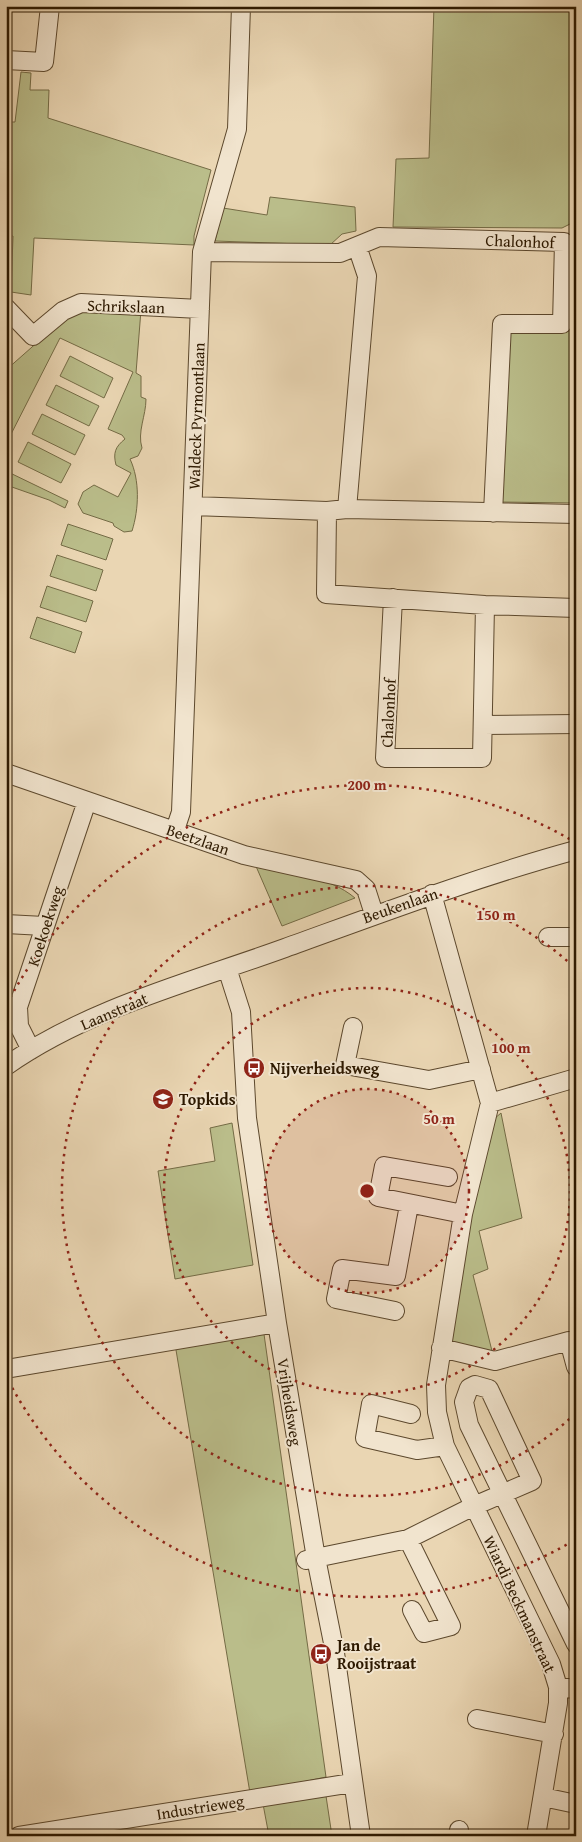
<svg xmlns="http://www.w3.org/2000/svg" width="582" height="1842" font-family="'Gentium Book Plus',serif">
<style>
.green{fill:#babd8a;stroke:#746b45}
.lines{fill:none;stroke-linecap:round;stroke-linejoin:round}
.minor-casing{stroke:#5c482d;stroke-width:20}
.minor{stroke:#f1e4ce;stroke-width:18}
.ring{fill:none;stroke:#8f2418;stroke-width:2.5;stroke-dasharray:2.5 5}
.labels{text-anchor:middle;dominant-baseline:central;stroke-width:4;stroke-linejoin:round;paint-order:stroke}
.street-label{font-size:16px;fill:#2d1900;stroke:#f1e4ce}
.poi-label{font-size:16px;font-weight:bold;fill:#2d1900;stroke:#f1e4ce;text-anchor:start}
.centre{fill:#8f2418;stroke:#f1e4ce;stroke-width:2.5}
.ring-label{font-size:15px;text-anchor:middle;font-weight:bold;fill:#8f2418;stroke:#f1e4ce;stroke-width:4;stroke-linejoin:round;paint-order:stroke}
</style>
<rect width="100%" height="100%" fill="#ead6b3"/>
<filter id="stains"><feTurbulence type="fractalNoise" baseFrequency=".004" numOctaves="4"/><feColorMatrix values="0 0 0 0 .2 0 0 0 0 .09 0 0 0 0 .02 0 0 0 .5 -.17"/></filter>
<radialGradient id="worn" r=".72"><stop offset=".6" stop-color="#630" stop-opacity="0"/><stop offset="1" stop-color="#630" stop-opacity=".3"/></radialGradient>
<path class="green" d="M 434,6 L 576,6 L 576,221 L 562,228 L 393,227 L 396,159 L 429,158 Z
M 21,72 L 31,73 L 30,90 L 49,90 L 48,118 L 211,170 L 194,236 L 194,245 L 34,238 L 31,295 L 11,292 L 13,236 L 6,236 L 6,122 L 15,122 Z
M 270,197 L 355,207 L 356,231 L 342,234 L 330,245 L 215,241 L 223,208 L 267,215 Z
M 576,239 L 576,503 L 499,502 L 508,330 L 565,331 L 570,243 Z
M 86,309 L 141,310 L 136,373 L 141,376 L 141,397 L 146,399 C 146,416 137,432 142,448 L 138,456 L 130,459 C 140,480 139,509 132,531 L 124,532 L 114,526 L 113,523 L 83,513 L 78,504 L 83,492 L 94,485 L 118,497 L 131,473 L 116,465 C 113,453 115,447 125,439 L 122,435 L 108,429 L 133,372 L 60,338 L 6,444 L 6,370 L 66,317 Z
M 70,356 L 113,378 L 104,398 L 60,376 Z
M 56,385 L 99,406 L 89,426 L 46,405 Z
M 42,414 L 85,435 L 75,455 L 32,434 Z
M 28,442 L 71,464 L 61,483 L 18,462 Z
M 6,471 L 68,501 L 65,508 L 49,500 L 9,486 L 6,494 Z
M 68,524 L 113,539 L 106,560 L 61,545 Z
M 57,555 L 103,570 L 96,591 L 50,576 Z
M 47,586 L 93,601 L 86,622 L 40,607 Z
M 37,617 L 82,632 L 75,653 L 30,638 Z
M 255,864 C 288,872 329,876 355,898 L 282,926 Z
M 501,1113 L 522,1218 L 479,1231 L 488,1269 L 473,1275 L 492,1351 L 487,1352 L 445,1341 L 488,1124 Z
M 232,1123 L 253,1265 L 175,1279 L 158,1171 L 215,1161 L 210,1128 Z
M 263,1327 L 326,1777 L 250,1793 L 175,1344 Z
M 326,1796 L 332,1836 L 269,1836 L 263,1804 Z"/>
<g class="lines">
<g class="minor-casing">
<path id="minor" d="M 6,60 L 44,62 L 50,6
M 202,252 L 340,253 L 379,237 L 564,242 L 562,324 L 502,324 L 493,513
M 6,308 L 33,336 L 63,311 L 81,303 L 200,309
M 193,506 L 327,511 L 347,509 L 576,514
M 347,509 L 367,276 L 357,246
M 327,511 L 326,594 L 485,605 L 576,608
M 393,598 L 385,758 L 482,758 L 485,605
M 483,725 L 576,724
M 6,773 L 244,855 L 356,880 L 366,889 L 374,914
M 175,830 L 181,812 L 202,252 L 237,129 L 241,6
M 432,894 L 490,1103 L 463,1214 L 436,1385 L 437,1412 L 445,1446 L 551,1664 L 558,1687 L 558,1703 L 536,1836
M 6,924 L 44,926
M 548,937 L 576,937
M 227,968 L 241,1012 L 247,1118 L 277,1323 L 316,1558 L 335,1653 L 361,1836
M 353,1027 L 345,1065 L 429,1080 L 481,1069
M 31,1050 L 19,1026 L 18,1007 L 87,801
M 6,1066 C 89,1008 191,982 285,948 C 382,913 477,877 576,850
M 490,1103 L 576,1078
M 448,1177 L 384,1166 L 378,1197 L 463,1214
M 395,1311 L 336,1299 L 342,1269 L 396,1276 L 409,1205
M 441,1348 L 495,1361 L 569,1341 L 576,1367
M 6,1369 L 277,1323
M 411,1414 L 371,1404 L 365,1438 L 417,1450 L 445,1446
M 408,1539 L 451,1626 L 424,1633 L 412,1610
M 306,1560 L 408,1539 L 474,1506 L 532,1481 L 489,1389 L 475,1385 L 469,1388 L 464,1402 L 469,1425 L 576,1644
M 558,1687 L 576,1689
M 477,1719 L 554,1734
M 543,1797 L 576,1804
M 19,1836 L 352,1783
M 458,1836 L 459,1830"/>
</g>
<use href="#minor" class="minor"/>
</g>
<circle cx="367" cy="1191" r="102" fill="#8f2418" fill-opacity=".12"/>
<g class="ring">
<circle cx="367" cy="1191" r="102"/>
<circle cx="367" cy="1191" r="203"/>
<path d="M575 1414A305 305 0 1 1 575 968"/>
<path d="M573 1541A406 406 0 0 1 7 1378M7 1004A406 406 0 0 1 573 841"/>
</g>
<defs>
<g id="bus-disc" transform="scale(1.125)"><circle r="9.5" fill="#8f2418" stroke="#f1e4ce"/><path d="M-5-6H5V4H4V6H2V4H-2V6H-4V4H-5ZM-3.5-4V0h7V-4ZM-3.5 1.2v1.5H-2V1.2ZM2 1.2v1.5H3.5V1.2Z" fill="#fff"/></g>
<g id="school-disc" transform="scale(1.125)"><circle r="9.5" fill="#8f2418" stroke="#f1e4ce"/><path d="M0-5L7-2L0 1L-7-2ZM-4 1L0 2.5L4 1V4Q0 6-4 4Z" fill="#fff"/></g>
</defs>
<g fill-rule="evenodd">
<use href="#bus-disc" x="254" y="1068"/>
<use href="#school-disc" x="163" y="1099"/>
<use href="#bus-disc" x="321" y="1654"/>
</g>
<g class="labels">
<g class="street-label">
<text transform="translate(520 241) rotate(2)">Chalonhof</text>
<text transform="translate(126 306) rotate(2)">Schrikslaan</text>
<text transform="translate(196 416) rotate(-88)">Waldeck Pyrmontlaan</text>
<text transform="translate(388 713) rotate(-87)">Chalonhof</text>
<text transform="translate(198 839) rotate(19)">Beetzlaan</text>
<text transform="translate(400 905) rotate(-19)">Beukenlaan</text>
<text transform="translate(45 926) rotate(-72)">Koekoekweg</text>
<text transform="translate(114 1011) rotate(-23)">Laanstraat</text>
<text transform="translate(290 1402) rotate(81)">Vrijheidsweg</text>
<text transform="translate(520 1604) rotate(65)">Wiardi Beckmanstraat</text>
<text transform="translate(200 1807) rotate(-9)">Industrieweg</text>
</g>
<g class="poi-label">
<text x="270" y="1068">Nijverheidsweg</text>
<text x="179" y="1099">Topkids</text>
<text x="337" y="1645">Jan de<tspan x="337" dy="18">Rooijstraat</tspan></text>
</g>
</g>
<circle cx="367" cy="1191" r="8" class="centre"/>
<g class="ring-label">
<text x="367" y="790">200 m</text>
<text x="496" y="920">150 m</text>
<text x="511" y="1053">100 m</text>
<text x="439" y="1124">50 m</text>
</g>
<rect width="582" height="1842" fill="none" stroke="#ead6b3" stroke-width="25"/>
<rect x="8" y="8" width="567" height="1827" fill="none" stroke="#2d1900" stroke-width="2.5"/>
<rect x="12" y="12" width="557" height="1817" fill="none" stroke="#2d1900"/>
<rect width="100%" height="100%" filter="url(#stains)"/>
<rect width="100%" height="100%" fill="url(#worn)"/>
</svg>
